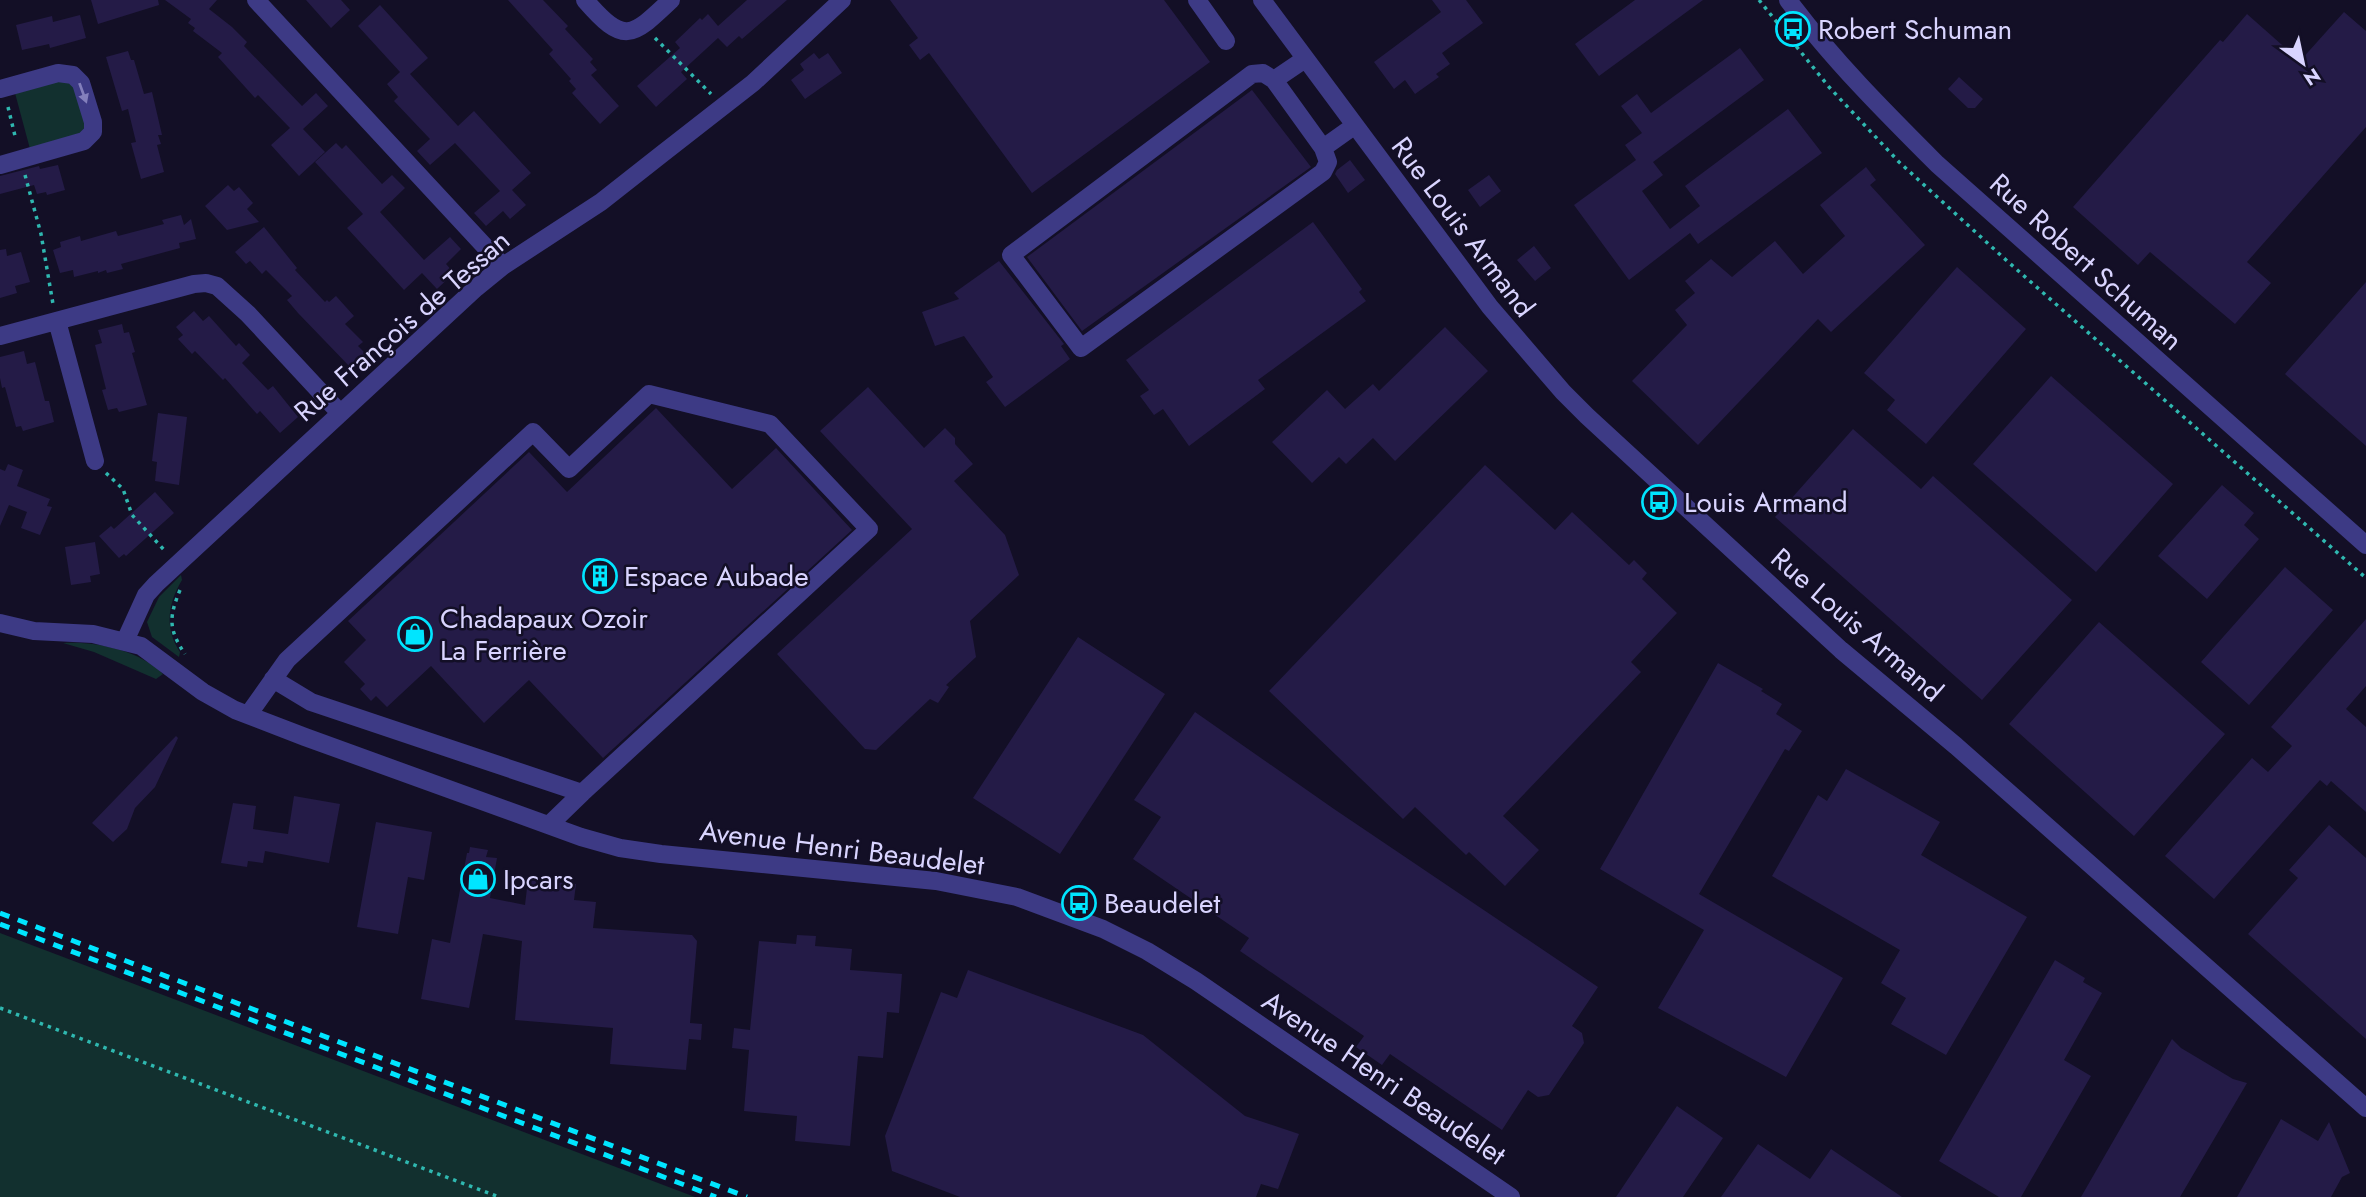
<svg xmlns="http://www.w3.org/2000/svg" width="2366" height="1197" font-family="Jost,sans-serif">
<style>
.green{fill:#12302f}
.building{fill:#241b47}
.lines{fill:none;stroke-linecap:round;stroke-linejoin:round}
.path{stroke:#2fb8b0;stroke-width:3.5;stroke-dasharray:3.5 5;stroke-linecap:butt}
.minor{stroke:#3d3a85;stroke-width:18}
.rail{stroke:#00e5ff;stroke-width:5;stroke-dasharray:10 9;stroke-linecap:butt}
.oneway{fill:#837fbc}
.labels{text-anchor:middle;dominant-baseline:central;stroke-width:5;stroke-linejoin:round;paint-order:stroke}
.poi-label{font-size:28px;fill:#d9d4ff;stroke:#130f26;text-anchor:start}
.street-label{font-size:28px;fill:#d9d4ff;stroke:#130f26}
</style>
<rect width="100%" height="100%" fill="#130f26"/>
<path class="green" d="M 63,80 L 75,85 L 86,126 L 78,136 L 30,149 L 15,93 Z
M 181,575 L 182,580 C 168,603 164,629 180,652 L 179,657 L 152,637 L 147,622 L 159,597 Z
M 63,643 C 96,641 139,650 163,674 L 156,679 L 94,652 Z
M 0,933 L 695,1197 L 0,1197 Z"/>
<path class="building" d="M 91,0 L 158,0 L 159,5 L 98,24 Z
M 165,0 L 217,0 L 209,9 L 232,27 L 247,42 L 244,46 L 302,106 L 316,93 L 328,106 L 303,129 L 325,152 L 299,176 L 271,145 L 290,128 L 258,95 L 255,98 L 218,57 L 222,53 L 193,31 L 195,28 L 188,23 L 191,19 Z
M 306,0 L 341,0 L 350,10 L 331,28 Z
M 508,0 L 543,0 L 568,26 L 565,29 L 593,59 L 590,62 L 597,70 L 591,75 L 619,106 L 600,124 L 572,93 L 576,89 L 569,81 L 571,79 L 549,54 L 553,50 Z
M 747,0 L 787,0 L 742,39 L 739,36 L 727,47 L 718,38 L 681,72 L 687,79 L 656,107 L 637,86 L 680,48 L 675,42 L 700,18 L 702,20 L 708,14 L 718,26 Z
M 890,0 L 1164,0 L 1210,62 L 1032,193 L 929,53 L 920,60 L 909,45 L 918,38 Z
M 1432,0 L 1466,0 L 1483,23 L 1442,53 L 1450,64 L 1436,74 L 1439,77 L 1415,94 L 1405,80 L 1394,89 L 1374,62 L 1441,12 Z
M 1635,0 L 1703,0 L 1599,76 L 1575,44 Z
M 380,5 L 428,58 L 410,74 L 458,126 L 474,111 L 531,173 L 512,190 L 526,205 L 510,219 L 503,211 L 486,226 L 474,213 L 500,191 L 455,143 L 430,165 L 417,151 L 430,139 L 394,101 L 398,97 L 387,84 L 400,72 L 358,26 Z
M 2344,12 L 2366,31 L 2366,127 L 2247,262 L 2271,283 L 2235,324 L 2150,252 L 2138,265 L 2073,207 L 2220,40 L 2223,42 L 2247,14 L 2300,61 Z
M 80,15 L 86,38 L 50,48 L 49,44 L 22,50 L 16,25 L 52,16 L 53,22 Z
M 1740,48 L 1764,80 L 1653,162 L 1663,175 L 1642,191 L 1670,229 L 1700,206 L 1685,186 L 1788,109 L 1822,153 L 1698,244 L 1690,233 L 1629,280 L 1574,205 L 1636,160 L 1625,145 L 1642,133 L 1621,106 L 1637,94 L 1651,113 Z
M 128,51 L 131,60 L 134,60 L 144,94 L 152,92 L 162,135 L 158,135 L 161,144 L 157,145 L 164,172 L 141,179 L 131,143 L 136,142 L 128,109 L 122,111 L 106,57 Z
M 814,53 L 819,59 L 828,53 L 842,73 L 805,99 L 791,80 L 804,70 L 800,64 Z
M 1959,77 L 1983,99 L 1975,108 L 1968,108 L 1948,89 Z
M 1252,90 L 1311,167 L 1082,331 L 1027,257 Z
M 336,143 L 342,149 L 346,145 L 382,184 L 392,175 L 405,188 L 380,212 L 424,260 L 450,237 L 461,249 L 446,264 L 454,273 L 437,289 L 422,273 L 404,290 L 347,228 L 363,214 L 315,162 Z
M 1350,160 L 1365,180 L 1348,193 L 1335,174 L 1337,170 Z
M 58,165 L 65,190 L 47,195 L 46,192 L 37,194 L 34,185 L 0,194 L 0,176 L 39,166 L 40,169 Z
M 1866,167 L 1876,180 L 1870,185 L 1925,245 L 1831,332 L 1818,319 L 1698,445 L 1632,381 L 1687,325 L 1675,310 L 1695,293 L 1685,281 L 1711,259 L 1732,277 L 1775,241 L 1803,274 L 1845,236 L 1820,205 Z
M 1489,175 L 1501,191 L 1480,207 L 1468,190 Z
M 228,185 L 234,191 L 239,187 L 253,203 L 247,209 L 259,222 L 227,230 L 205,206 Z
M 181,215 L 184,225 L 191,219 L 196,239 L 179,243 L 180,248 L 121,264 L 123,269 L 107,273 L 106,270 L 98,273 L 98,271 L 74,277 L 73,270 L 60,273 L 53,250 L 61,247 L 60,242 L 80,236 L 81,241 L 116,231 L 118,236 L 164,224 L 162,220 Z
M 1313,222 L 1362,289 L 1359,292 L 1366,301 L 1258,380 L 1265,389 L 1189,446 L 1163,409 L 1154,415 L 1140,396 L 1149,390 L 1126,360 Z
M 264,227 L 297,268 L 295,270 L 325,302 L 327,300 L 329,302 L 336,296 L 354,316 L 345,324 L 363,342 L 358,346 L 366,354 L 351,368 L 298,313 L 287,300 L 292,296 L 266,270 L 262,274 L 250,261 L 246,264 L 235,252 Z
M 1534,246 L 1551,268 L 1535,281 L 1517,260 Z
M 6,249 L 7,256 L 21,252 L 30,282 L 15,286 L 17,293 L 0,298 L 0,250 Z
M 999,261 L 1064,344 L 1061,346 L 1070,359 L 1005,407 L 986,382 L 993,377 L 964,336 L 935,346 L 922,312 L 959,299 L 954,293 Z
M 1957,267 L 2026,329 L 1926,444 L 1887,410 L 1895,400 L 1864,373 Z
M 2366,282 L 2366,446 L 2285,374 Z
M 194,311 L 203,321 L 209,316 L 236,346 L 239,343 L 250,355 L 242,363 L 268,390 L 273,386 L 298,417 L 280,433 L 260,411 L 257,414 L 225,378 L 223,380 L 195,351 L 192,354 L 178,339 L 183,335 L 176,327 Z
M 122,324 L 124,333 L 129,332 L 135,352 L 132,353 L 147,405 L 119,412 L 117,408 L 108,410 L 102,390 L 106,389 L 95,345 L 102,343 L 98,330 Z
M 1445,327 L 1488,371 L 1395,461 L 1373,438 L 1346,464 L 1339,457 L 1312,483 L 1272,442 L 1327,390 L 1345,409 L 1373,384 L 1379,391 Z
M 24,351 L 27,364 L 35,362 L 45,401 L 49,401 L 54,422 L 23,431 L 21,426 L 16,427 L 5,387 L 2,388 L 0,378 L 0,357 Z
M 2051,376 L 2173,484 L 2096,572 L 1973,464 Z
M 868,387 L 924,448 L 945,428 L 955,438 L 955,444 L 973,464 L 954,481 L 1005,535 L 1019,575 L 970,621 L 976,657 L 946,685 L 949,687 L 938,703 L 930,699 L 876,750 L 865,749 L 777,654 L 912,529 L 820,431 Z
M 656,408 L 732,489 L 776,448 L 852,530 L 603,758 L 529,680 L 484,723 L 431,666 L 387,707 L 376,696 L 371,701 L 360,689 L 365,684 L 344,662 L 366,640 L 348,621 L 529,452 L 567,492 Z
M 158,413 L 187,417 L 179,485 L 155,481 L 157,462 L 152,461 Z
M 1853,429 L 1921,489 L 1933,476 L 2072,600 L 1982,700 L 1775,517 Z
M 8,464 L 23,470 L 17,486 L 50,499 L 47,506 L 52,507 L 40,535 L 21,528 L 27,512 L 9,505 L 0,526 L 0,469 L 5,471 Z
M 1485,465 L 1555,530 L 1572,512 L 1629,565 L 1634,560 L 1647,573 L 1642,579 L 1677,613 L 1631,662 L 1641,672 L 1503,816 L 1539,850 L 1505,886 L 1469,852 L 1466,855 L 1415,807 L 1403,819 L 1269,691 Z
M 2222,485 L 2254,513 L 2244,525 L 2259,539 L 2207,599 L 2158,556 Z
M 155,492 L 174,513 L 126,556 L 124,554 L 119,558 L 99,536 L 111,526 L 114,529 Z
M 95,542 L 100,574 L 90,576 L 91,582 L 71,585 L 65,547 Z
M 2285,567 L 2333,610 L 2249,705 L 2201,662 Z
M 2366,619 L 2366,686 L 2346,709 L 2366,727 L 2366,812 L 2331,781 L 2327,786 L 2320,780 L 2214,899 L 2165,856 L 2252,758 L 2268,772 L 2292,746 L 2271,727 Z
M 2099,622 L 2225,734 L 2134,836 L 2009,724 Z
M 1078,637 L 1165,694 L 1060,854 L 973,798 Z
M 1718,663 L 1763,689 L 1761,691 L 1782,704 L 1776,714 L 1802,731 L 1789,751 L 1785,749 L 1699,894 L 1843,978 L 1786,1077 L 1658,1008 L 1704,930 L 1600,869 Z
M 1195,712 L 1334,809 L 1598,987 L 1572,1026 L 1582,1033 L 1584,1043 L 1549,1095 L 1538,1097 L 1528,1090 L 1502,1130 L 1390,1054 L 1382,1065 L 1356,1047 L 1364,1036 L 1240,951 L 1249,938 L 1133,859 L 1161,817 L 1134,800 Z
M 176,736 L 178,738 L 155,787 L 135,808 L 127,829 L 113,842 L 92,823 Z
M 1846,769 L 1940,822 L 1921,855 L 2027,917 L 1946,1055 L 1891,1024 L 1906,998 L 1881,983 L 1900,950 L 1772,876 L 1818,795 L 1827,801 Z
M 294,796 L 340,804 L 329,863 L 265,851 L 263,863 L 248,861 L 247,867 L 221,863 L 233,803 L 256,806 L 253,829 L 288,834 Z
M 376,822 L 432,832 L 424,880 L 408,877 L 398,934 L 357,927 Z
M 2329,825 L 2366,858 L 2366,1039 L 2248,934 L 2298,878 L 2289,870 Z
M 470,847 L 488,850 L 486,857 L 497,858 L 490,898 L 525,905 L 528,880 L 576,884 L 574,900 L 596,902 L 593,928 L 692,935 L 697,941 L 690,1023 L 702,1024 L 701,1040 L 689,1039 L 686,1070 L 610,1064 L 613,1028 L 515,1020 L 522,941 L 483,934 L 469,1008 L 421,999 L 432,939 L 450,943 L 467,853 L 469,853 Z
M 797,935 L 816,936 L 815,946 L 852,949 L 850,970 L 902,974 L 899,1013 L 887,1012 L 883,1058 L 858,1056 L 850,1146 L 795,1141 L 797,1116 L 744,1111 L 749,1050 L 732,1048 L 734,1028 L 750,1030 L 759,941 L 796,944 Z
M 2055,960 L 2085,978 L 2083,982 L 2102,993 L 2064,1060 L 2091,1076 L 2021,1197 L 1999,1197 L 1939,1161 Z
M 968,970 L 1143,1035 L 1245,1116 L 1299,1134 L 1278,1189 L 1261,1184 L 1256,1197 L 960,1197 L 892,1171 L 885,1136 L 941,992 L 957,998 Z
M 2172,1039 L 2181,1048 L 2233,1079 L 2247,1083 L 2180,1197 L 2081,1197 Z
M 1677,1106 L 1723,1138 L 1683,1197 L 1616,1197 Z
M 2281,1119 L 2318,1141 L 2329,1122 L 2350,1173 L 2342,1177 L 2331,1197 L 2237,1197 Z
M 1758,1144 L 1810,1179 L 1831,1149 L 1902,1197 L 1721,1197 Z"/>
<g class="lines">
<path class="path" d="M 1759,0 L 1829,87 L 1899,162 L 2006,260 L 2366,578
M 655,38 L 711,94
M 8,107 L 16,140
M 25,175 L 41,234 L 53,304
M 106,473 L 123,489 L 132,515 L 166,552
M 180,590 C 169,617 168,629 185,654
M 0,1008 L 499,1197"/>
<path class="minor" d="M 256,0 L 503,266
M 585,0 C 624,45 631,38 671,0
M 1197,0 L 1226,41
M 1262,0 L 1490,307 L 1563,392 L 1587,416 L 1841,650 L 1956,746 L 2366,1108
M 1788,0 C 1832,59 1885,112 1937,164 L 2366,545
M 1305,59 L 1274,80 L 1263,73 L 1252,74 L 1011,255 L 1081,348 L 1323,172 L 1328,162 L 1323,148 L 1354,126
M 1274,80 L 1323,148
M 0,89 L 58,73 L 73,75 L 81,83 L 93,122 L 93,132 L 84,141 L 0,165
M 57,321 L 95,461
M 0,336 L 194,284 L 206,283 L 217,286 L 248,314 L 340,413
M 0,623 L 34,631 L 93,634 L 141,646 L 203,692 L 235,710 L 305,737 L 581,837 L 620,848 L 661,854 L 936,881 L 1017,897 L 1103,929 L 1147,951 L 1196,981 L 1511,1197
M 125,641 L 146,595 L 156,584 L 476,288 L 503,266 L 601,202 L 662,154 L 753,83 L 842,0
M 248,715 L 287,660 L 533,432 L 569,469 L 649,394 L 770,424 L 869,529 L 582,793 L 311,702 L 273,679
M 549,825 L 582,793"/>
<path class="rail" d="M 0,913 L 747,1197
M 0,924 L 716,1197"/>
</g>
<defs><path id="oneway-solid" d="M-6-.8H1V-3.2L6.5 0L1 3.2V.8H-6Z" transform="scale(1.75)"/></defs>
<use class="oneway" href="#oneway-solid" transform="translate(83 93) rotate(70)"/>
<defs>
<g id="bus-ring" transform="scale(1.75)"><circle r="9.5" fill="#130f26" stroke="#00e5ff" stroke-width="1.5"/><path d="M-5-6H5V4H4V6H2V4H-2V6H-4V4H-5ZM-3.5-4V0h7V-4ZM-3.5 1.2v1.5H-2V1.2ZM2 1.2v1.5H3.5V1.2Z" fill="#00e5ff"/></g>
<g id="building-ring" transform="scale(1.75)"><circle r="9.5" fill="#130f26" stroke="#00e5ff" stroke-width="1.5"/><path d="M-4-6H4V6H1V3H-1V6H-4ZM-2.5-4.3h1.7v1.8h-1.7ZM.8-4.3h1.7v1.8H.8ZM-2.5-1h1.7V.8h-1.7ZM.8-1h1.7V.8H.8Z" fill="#00e5ff"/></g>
<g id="shop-ring" transform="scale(1.75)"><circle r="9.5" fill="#130f26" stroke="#00e5ff" stroke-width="1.5"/><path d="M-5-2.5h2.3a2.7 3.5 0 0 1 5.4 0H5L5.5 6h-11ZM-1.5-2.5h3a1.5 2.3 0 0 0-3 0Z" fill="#00e5ff"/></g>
</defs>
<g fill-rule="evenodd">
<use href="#bus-ring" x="1793" y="29"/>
<use href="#bus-ring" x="1659" y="502"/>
<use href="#building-ring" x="600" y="576"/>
<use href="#shop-ring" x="415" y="634"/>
<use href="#shop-ring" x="478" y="879"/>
<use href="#bus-ring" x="1079" y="903"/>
</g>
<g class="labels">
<g class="poi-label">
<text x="1818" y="29">Robert Schuman</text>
<text x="1684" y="502">Louis Armand</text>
<text x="624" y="576">Espace Aubade</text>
<text x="440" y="618">Chadapaux Ozoir<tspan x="440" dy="32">La Ferrière</tspan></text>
<text x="503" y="879">Ipcars</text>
<text x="1104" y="903">Beaudelet</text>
</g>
<g class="street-label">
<text transform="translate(1463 227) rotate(53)">Rue Louis Armand</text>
<text transform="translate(2086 262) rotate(42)">Rue Robert Schuman</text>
<text transform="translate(402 326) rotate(-41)">Rue François de Tessan</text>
<text transform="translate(1857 625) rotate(41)">Rue Louis Armand</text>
<text transform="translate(842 848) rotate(7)">Avenue Henri Beaudelet</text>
<text transform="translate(1384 1078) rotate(34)">Avenue Henri Beaudelet</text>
</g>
</g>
<g transform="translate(2303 63) rotate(147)" stroke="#130f26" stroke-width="5" paint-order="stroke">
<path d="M0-5L12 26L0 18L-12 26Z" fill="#d9d4ff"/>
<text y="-10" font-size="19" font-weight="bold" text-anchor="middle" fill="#d9d4ff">N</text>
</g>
</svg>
